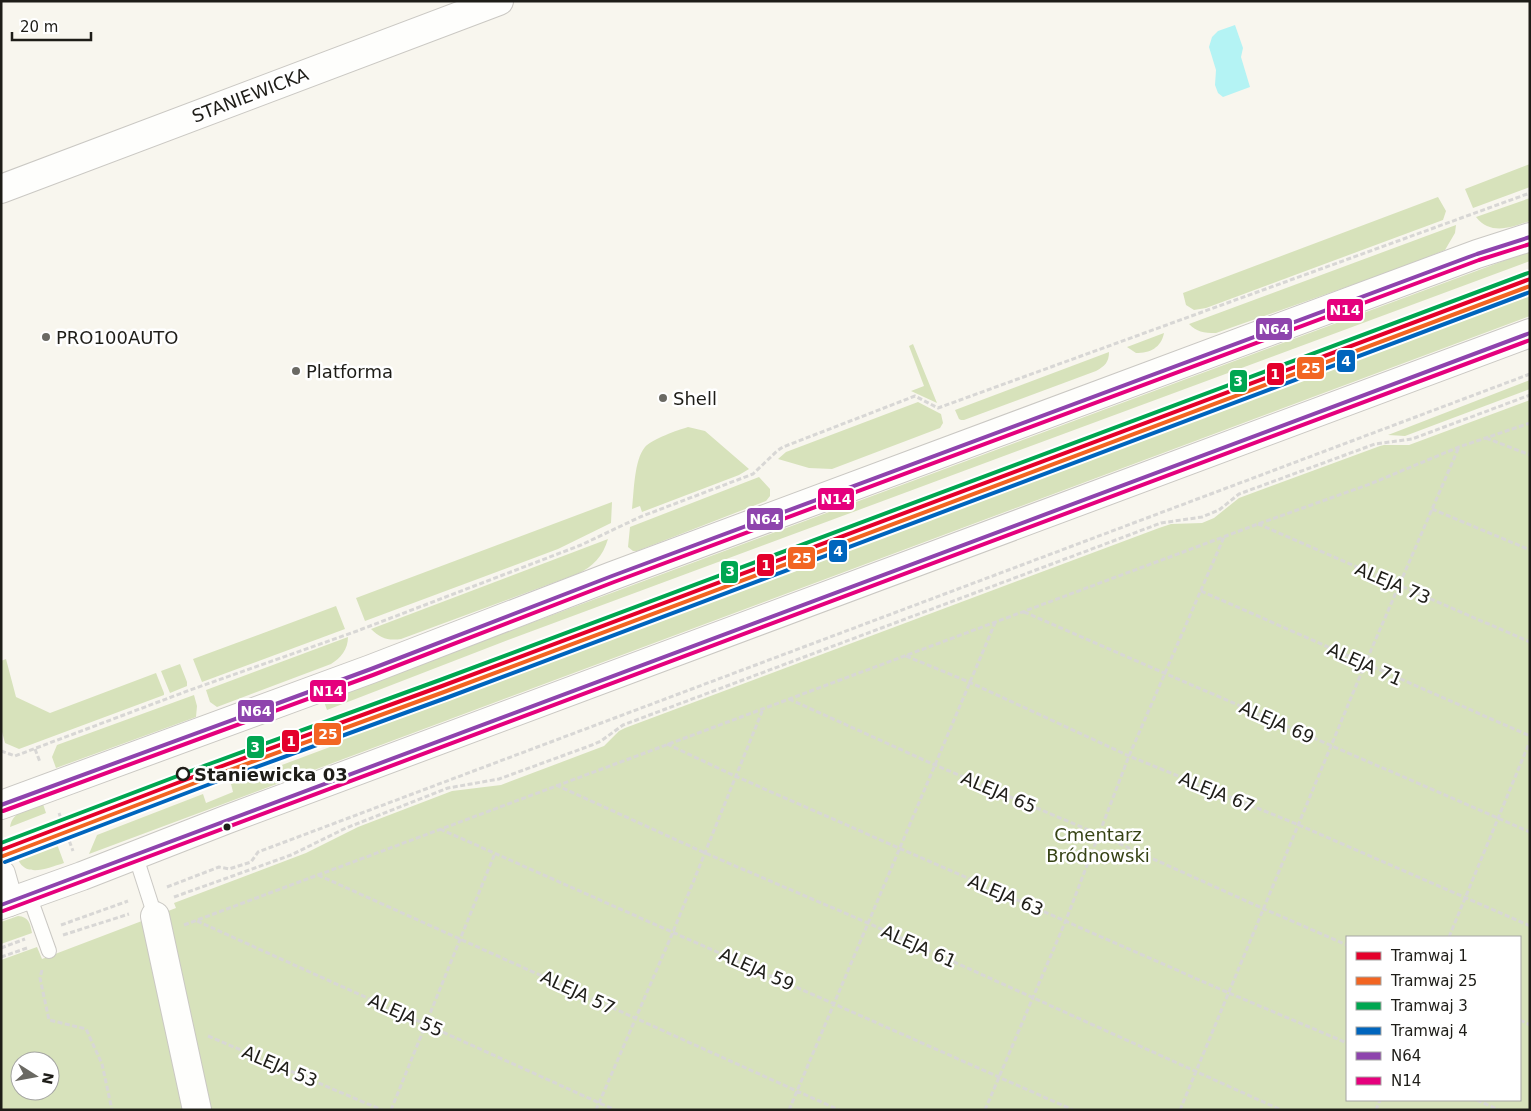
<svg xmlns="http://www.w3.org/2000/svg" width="1531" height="1111" font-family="'DejaVu Sans',sans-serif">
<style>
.green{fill:#d7e2bb;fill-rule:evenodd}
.water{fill:#b4f3f4}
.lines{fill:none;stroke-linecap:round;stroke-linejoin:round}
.service-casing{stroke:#cac8c3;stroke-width:16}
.minor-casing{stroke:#cac8c3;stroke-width:30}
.secondary-casing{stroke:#cac8c3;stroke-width:30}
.path{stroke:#d8d7d5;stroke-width:3;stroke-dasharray:5 2.5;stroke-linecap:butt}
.service{stroke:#fefefc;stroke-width:14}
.minor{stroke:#fefefc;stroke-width:28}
.secondary{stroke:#fefefc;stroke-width:28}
.bus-1-casing{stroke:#fff;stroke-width:8}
.bus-2-casing{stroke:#fff;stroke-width:8}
.bus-1{stroke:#8e44ad;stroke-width:4}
.bus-2{stroke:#e5007d;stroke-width:4}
.tram-1-casing{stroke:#fff;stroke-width:8}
.tram-2-casing{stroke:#fff;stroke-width:8}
.tram-3-casing{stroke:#fff;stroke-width:8}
.tram-4-casing{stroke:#fff;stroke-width:8}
.tram-1{stroke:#e4002b;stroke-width:4}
.tram-2{stroke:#f26522;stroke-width:4}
.tram-3{stroke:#00a651;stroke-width:4}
.tram-4{stroke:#0065bd;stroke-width:4}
.poi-dot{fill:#6a6963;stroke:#fff;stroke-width:2}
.stop-dot{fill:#fff;stroke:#1e1d18;stroke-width:2.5}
.bus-dot{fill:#1e1d18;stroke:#fff;stroke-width:2}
.labels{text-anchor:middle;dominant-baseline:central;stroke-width:5;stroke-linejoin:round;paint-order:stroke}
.street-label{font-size:18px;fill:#1e1d18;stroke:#fff}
.poi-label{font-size:18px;fill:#1e1d18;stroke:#fff;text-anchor:start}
.stop-label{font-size:18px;font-weight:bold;fill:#1e1d18;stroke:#fff;text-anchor:start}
.park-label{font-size:18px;fill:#364315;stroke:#fff}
.line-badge{stroke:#fff;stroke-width:2}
.badge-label{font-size:14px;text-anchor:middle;font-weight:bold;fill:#fff}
</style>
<rect width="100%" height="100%" fill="#f8f6ee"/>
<path class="green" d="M 1530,164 L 1530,187 L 1473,208 L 1465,189 Z
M 1438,197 L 1446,211 L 1443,220 L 1206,308 L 1194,310 L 1186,305 L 1183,293 Z
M 1530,198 L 1530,221 C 1512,227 1491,236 1476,217 Z
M 1456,225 L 1455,233 L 1445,250 L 1403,267 L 1216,333 C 1203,333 1197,332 1189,324 Z
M 1530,251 L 1530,261 L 508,640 L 327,710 L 323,699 L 480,642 Z
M 1530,287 L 1530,316 L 89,854 L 97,835 L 203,794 L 206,803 L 233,792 L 231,784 L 338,744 L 334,732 Z
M 1164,333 C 1161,348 1150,353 1136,353 L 1127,347 Z
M 913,344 L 937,403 L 911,391 L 924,386 L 909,346 Z
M 1109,352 C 1109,362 1105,366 1096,371 L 964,420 L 961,420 L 959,419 L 955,410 Z
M 1530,380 L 1530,389 L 1405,436 L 1388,435 Z
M 1530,400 L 1530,1110 L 1,1110 L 1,960 L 37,947 L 42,959 L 176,908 L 174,903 L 306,853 L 358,827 L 452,791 L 501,785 L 604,746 L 619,731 L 625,728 L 1159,528 L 1171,524 L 1202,523 L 1214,518 L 1239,498 L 1380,446 L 1384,445 L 1409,445 ZM 1347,937 L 1520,937 L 1520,1100 L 1347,1100 ZM 20,1061 L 50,1061 L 50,1091 L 20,1091 Z
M 918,402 L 941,414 L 943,423 L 940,428 L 832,469 L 809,468 L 778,459 L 786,452 Z
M 688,427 L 705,431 L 749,469 L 739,475 L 642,512 L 640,506 L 632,509 C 634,492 634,460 645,447 C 652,439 678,430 688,427 Z
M 759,477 L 770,489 L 770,496 L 766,501 L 637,551 L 633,551 L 628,547 L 630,527 Z
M 612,502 L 611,523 L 558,549 L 365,621 L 356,598 Z
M 608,539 C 603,556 593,567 577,574 L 401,639 C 388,641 380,638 371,629 Z
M 336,606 L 345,629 L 202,682 L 193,659 Z
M 348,637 C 348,649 341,658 331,664 L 217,707 L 210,702 L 206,690 Z
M 6,659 L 16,697 L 50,713 L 156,673 L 164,693 L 164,695 L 19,749 L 5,743 L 1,728 L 1,661 Z
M 180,664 L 187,682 L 187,686 L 170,693 L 161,671 Z
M 194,695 L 197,706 L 196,717 L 56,768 L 52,757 L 57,745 Z
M 43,804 L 46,813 L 10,827 C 13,810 29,809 43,804 Z
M 54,836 L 64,863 C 45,869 20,880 16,851 Z
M 18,916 C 29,917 30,923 32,933 L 1,944 L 1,922 Z"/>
<path class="water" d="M 1235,25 L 1243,48 L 1241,57 L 1250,87 L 1223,97 L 1218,93 L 1215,85 L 1216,70 L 1209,47 L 1212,37 L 1218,31 Z"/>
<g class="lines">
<g class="service-casing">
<path id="service" d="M 135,854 L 155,916
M 29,895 L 49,951"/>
</g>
<g class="minor-casing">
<path id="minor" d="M 1,189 L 499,1
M 1,874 L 9,902
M 155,916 L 197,1110"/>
</g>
<g class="secondary-casing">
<path id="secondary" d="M 1,805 L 371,669 L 612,576 L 1477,254 L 1530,237
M 1,905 L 82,876 L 228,819 L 1530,333"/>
</g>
<path class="path" d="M 1486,438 L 1530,455
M 1432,509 L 1530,550
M 1258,524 L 1530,642
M 1201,591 L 1530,736
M 1024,612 L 1530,832
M 906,656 L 969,682 L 1129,756 L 1299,825 L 1530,926
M 789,699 L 935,765 L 1098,834 L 1264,909 L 1347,945
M 667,744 L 735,776 L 1229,993 L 1347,1043
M 35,749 L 40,762
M 1,751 L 15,756 L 190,690 L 357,631 L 581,545 L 640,517 L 753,474 L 777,451 L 783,447 L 915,396 L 938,408 L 1530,193
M 556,785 L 705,853 L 868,923 L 1281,1110
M 59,813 L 73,851
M 440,829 L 1073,1110
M 69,840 L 80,835
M 318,875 L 839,1110
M 167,887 L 219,867 L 229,869 L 251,862 L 258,852 L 1530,374
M 174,897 L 291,855 L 346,828 L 448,788 L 499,779 L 592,745 L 601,741 L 623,725 L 1161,523 L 1202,517 L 1219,510 L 1239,494 L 1375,444 L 1412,439 L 1530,395
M 197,921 L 615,1110
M 61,925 L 128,901
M 184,925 L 1258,524 L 1370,484 L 1459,447 L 1530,423
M 63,935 L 129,914
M 1449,937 L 1530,741
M 1,948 L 25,939
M 1,957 L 27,948
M 42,970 L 40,978 L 49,1020 L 86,1029 L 102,1064 L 112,1110
M 1520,1020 L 1530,1025
M 208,1036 L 382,1110
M 1477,1100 L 1499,1110
M 391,1110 L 495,853
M 596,1110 L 673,932 L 763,709
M 789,1110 L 995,623
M 985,1110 L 1066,920 L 1129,756 L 1224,537
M 1180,1110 L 1365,664 L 1459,447
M 1376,1110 L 1380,1100"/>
<use href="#service" class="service"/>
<use href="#minor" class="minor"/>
<use href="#secondary" class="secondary"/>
<g class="bus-1-casing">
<path id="bus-1" d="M 1,805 L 371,669 L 612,576 L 1477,254 L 1530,237
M 1,905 L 1530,333"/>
</g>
<g class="bus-2-casing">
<path id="bus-2" d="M 3,811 L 373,675 L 614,582 L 1479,260 L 1530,244
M 3,911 L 1530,340"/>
</g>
<use href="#bus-1" class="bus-1"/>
<use href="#bus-2" class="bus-2"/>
<g class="tram-1-casing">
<path id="tram-1" d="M 1,850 L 214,769 L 442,686 L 1530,279"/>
</g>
<g class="tram-2-casing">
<path id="tram-2" d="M 3,856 L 216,775 L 444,692 L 1530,286"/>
</g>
<g class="tram-3-casing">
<path id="tram-3" d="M 1,843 L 212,763 L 440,680 L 1528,273"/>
</g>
<g class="tram-4-casing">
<path id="tram-4" d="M 5,862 L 218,781 L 446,698 L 1530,292"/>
</g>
<use href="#tram-1" class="tram-1"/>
<use href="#tram-2" class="tram-2"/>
<use href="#tram-3" class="tram-3"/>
<use href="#tram-4" class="tram-4"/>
</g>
<g class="poi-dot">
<circle cx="46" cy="337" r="5"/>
<circle cx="296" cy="371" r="5"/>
<circle cx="663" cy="398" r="5"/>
</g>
<circle class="stop-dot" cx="183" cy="774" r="6"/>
<circle class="bus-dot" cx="227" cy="827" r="4.5"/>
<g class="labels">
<g class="street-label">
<text transform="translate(250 95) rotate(-21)">STANIEWICKA</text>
<text transform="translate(1393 583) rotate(23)">ALEJA 73</text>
<text transform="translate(1365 664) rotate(24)">ALEJA 71</text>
<text transform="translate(1277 722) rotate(24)">ALEJA 69</text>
<text transform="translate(999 792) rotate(23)">ALEJA 65</text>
<text transform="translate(1217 792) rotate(22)">ALEJA 67</text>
<text transform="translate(1006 895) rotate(23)">ALEJA 63</text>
<text transform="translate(919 946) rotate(24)">ALEJA 61</text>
<text transform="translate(757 969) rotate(24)">ALEJA 59</text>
<text transform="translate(578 992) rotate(25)">ALEJA 57</text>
<text transform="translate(406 1015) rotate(24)">ALEJA 55</text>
<text transform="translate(280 1066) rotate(23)">ALEJA 53</text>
</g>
<g class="poi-label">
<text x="56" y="337">PRO100AUTO</text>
<text x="306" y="371">Platforma</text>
<text x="673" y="398">Shell</text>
</g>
<g class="stop-label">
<text x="194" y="774">Staniewicka 03</text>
</g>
<g class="park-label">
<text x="1098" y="834">Cmentarz<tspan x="1098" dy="21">Bródnowski</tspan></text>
</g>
</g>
<g class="line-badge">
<rect x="1326" y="298" width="38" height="24" rx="5" fill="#e5007d"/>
<rect x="1255" y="317" width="38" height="24" rx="5" fill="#8e44ad"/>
<rect x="1336" y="349" width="20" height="24" rx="5" fill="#0065bd"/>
<rect x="1296" y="356" width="29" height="24" rx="5" fill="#f26522"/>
<rect x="1266" y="362" width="19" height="24" rx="5" fill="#e4002b"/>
<rect x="1229" y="369" width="19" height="24" rx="5" fill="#00a651"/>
<rect x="817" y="487" width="38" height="24" rx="5" fill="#e5007d"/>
<rect x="746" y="507" width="38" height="24" rx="5" fill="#8e44ad"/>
<rect x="828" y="539" width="20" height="24" rx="5" fill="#0065bd"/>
<rect x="787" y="546" width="29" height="24" rx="5" fill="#f26522"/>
<rect x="756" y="553" width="19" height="24" rx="5" fill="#e4002b"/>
<rect x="720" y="560" width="19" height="24" rx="5" fill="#00a651"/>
<rect x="309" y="679" width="38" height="24" rx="5" fill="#e5007d"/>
<rect x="237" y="699" width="38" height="24" rx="5" fill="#8e44ad"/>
<rect x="313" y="722" width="29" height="24" rx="5" fill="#f26522"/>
<rect x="281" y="729" width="19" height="24" rx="5" fill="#e4002b"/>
<rect x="246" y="735" width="19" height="24" rx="5" fill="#00a651"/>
</g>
<g class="badge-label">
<text x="1345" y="315">N14</text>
<text x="1274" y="334">N64</text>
<text x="1346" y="366">4</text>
<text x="1311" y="373">25</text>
<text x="1275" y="379">1</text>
<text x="1238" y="386">3</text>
<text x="836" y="504">N14</text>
<text x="765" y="524">N64</text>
<text x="838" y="556">4</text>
<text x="802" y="563">25</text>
<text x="766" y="570">1</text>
<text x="730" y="576">3</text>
<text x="328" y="696">N14</text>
<text x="256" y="716">N64</text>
<text x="328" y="739">25</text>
<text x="291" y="746">1</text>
<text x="255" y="752">3</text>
</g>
<rect width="1531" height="1111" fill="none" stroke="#1e1d18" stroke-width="5"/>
<rect x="1346" y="936" width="175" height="165" fill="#ffffff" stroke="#a5a5a3"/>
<rect x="1356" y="952" width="25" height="8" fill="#e4002b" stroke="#a5a5a3"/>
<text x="1391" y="961" font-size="15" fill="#1e1d18">Tramwaj 1</text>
<rect x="1356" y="977" width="25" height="8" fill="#f26522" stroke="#a5a5a3"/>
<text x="1391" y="986" font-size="15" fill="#1e1d18">Tramwaj 25</text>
<rect x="1356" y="1002" width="25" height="8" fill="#00a651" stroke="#a5a5a3"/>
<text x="1391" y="1011" font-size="15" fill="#1e1d18">Tramwaj 3</text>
<rect x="1356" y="1027" width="25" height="8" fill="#0065bd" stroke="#a5a5a3"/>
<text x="1391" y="1036" font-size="15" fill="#1e1d18">Tramwaj 4</text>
<rect x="1356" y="1052" width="25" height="8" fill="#8e44ad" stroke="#a5a5a3"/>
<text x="1391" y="1061" font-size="15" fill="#1e1d18">N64</text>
<rect x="1356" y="1077" width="25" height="8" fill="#e5007d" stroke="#a5a5a3"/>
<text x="1391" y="1086" font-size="15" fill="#1e1d18">N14</text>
<g transform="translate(35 1076) rotate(101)"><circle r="24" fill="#ffffff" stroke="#a5a5a3"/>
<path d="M0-4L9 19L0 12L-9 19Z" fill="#6a6963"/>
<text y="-8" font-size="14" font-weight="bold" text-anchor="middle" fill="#1e1d18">N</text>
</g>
<path d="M12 32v8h79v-8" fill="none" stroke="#1e1d18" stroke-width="2.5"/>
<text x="20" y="32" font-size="15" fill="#1e1d18" stroke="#ffffff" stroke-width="4" paint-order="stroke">20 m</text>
</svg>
